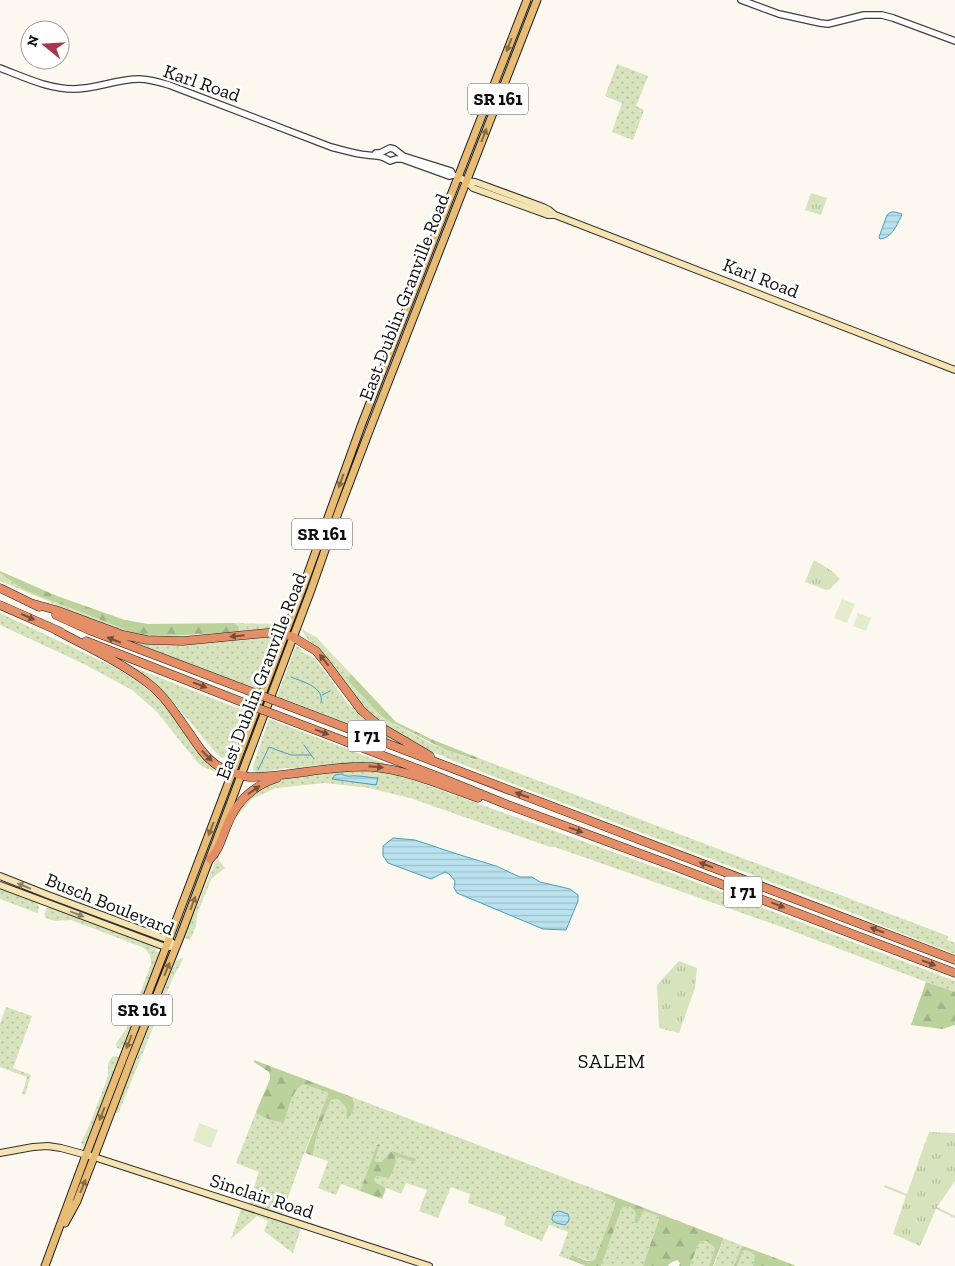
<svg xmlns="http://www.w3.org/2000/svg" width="955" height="1266" font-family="'Zilla Slab',serif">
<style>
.grass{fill:url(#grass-dots)}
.forest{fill:url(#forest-firs)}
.park{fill:url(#park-tufts)}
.pitch{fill:#e5eccd}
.water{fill:url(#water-rules);stroke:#499ebd}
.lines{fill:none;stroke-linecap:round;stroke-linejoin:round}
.stream{stroke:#499ebd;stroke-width:1}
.tertiary-casing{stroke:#404040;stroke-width:8}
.secondary-casing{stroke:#2f2f2f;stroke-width:8}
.primary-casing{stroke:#1e1e1e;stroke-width:9}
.motorway-casing{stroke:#1e1e1e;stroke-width:9}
.tertiary{stroke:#fff;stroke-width:5.5}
.secondary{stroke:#f5e4b1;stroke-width:6}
.primary{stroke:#e8bc74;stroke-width:7}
.motorway{stroke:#e38e67;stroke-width:8}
.motorway-bridge-casing{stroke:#1e1e1e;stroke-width:9;stroke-linecap:butt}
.motorway-bridge{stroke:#e38e67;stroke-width:8}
.oneway{fill:#856d46}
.oneway2{fill:#784e3a}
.oneway3{fill:#8d8367}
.labels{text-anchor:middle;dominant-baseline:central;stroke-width:5;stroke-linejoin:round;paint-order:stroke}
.shield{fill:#fff;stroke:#565656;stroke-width:1}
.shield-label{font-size:18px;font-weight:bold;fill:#0d0d0d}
.street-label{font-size:19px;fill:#0d0d0d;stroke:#fff}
.neighbourhood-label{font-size:20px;letter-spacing:1px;fill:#0d0d0d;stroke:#fff}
</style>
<defs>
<pattern id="grass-dots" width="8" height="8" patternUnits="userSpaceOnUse" patternTransform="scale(1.25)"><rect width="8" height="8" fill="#d6e3bc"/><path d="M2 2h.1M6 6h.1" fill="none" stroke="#b6c2a0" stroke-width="1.8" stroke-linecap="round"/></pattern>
<pattern id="forest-firs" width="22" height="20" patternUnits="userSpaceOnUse" patternTransform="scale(1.25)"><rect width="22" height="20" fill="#bcd29d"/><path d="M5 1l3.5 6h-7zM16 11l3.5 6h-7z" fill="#a0b386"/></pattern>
<pattern id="park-tufts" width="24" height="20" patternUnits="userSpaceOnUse" patternTransform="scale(1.25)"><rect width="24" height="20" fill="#d6e3bc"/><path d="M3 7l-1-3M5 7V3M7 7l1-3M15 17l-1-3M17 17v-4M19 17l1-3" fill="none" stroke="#b6c2a0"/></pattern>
<pattern id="water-rules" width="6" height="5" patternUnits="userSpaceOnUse" patternTransform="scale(1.25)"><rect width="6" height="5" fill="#b9e2ee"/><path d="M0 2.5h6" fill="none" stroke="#9ec1cb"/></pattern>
</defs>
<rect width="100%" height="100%" fill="#fdf8ef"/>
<path class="grass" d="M 617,64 L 648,76 L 636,106 L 644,110 L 633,140 L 612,132 L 622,103 L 605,96 Z
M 0,573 L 24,590 L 120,628 L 163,637 L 226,633 L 238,631 L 238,625 L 235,623 L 282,624 L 275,630 L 182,637 L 151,637 L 124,632 L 110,627 L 0,581 Z
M 0,613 L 114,667 L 135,680 L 157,697 L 206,760 L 222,774 L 203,767 L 198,763 L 156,711 L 132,690 L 82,663 L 0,625 Z
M 303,630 L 316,637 L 351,674 L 348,677 L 349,682 L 381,716 L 387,720 L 428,742 L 446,750 L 475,760 L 477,760 L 476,757 L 948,936 L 947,940 L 955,943 L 955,954 L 873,922 L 863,917 L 482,772 C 444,757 393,738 364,708 C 349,692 339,672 325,655 C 319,647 303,639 303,630 Z
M 274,635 L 278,636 L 279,638 L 275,651 L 272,654 L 259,690 L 127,640 L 140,641 Z
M 296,646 L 300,648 L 302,652 L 311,656 L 317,661 L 348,704 L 364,719 L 407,746 L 277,696 Z
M 130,666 L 250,713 L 233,755 L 231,754 L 222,758 L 220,757 C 200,736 184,712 164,692 C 154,682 141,674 130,666 Z
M 269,719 L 402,770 L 341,765 L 296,769 L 286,768 L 257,773 L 253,770 L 253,766 Z
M 365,770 L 382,772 L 404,777 L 677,875 L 955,981 L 955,993 L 782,927 L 555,847 L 550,847 L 410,798 L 369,788 L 325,783 L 276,788 L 252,799 L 235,819 L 218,859 L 225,868 L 212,878 L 210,882 L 197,914 L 196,926 L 190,940 L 184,938 L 232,821 C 235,815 238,809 242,804 C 267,772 327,771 365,770 Z
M 0,889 L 37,903 L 39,907 L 38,912 L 37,913 L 0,899 Z
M 47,908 L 52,908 L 153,947 L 157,949 L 156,951 L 157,952 L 158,952 L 159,953 L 122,1048 L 120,1049 L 117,1048 L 116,1044 L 118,1040 L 127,1028 L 151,964 C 152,956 148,951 142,947 L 71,920 L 54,921 L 46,918 L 44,914 Z
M 181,958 L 183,958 C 180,967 174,974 171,982 C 154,1026 136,1069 119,1112 L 117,1113 L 115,1113 C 135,1061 157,1011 176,960 L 178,961 Z
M 6,1007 L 32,1016 L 13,1068 L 31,1075 L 25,1095 L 22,1094 L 27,1077 L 0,1067 L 0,1024 Z
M 116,1056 L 118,1057 L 118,1059 L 85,1145 L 83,1146 L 81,1143 L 88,1128 L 106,1082 L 108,1076 L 108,1063 L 112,1057 Z
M 303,1083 L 327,1092 L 328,1094 L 303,1156 L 282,1214 L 284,1222 L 301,1228 L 293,1253 L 264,1231 L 268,1221 L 257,1216 L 231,1239 L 241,1209 L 249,1204 L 259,1172 L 236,1163 L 256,1112 L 257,1114 L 285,1120 C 289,1107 292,1092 303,1083 Z
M 352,1097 L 605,1193 L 604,1195 L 604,1196 L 611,1199 L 615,1203 L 615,1206 L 595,1259 L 592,1261 C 582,1260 580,1255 569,1257 L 568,1259 L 559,1256 L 568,1232 L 549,1225 L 542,1241 L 504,1225 L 506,1217 L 468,1203 L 470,1194 L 451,1187 L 438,1218 L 419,1211 L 427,1190 L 406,1183 L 401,1194 L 377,1184 L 375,1182 L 374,1179 L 377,1176 L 388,1178 L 396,1156 L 416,1159 L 393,1151 L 390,1152 L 381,1162 L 376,1162 L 375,1160 L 380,1145 L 379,1144 L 377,1145 L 360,1191 L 341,1184 L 336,1195 L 318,1188 L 328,1161 L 313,1156 C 315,1135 323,1119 331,1100 C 340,1096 343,1104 347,1110 L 346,1116 L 354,1100 Z
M 627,1205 L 629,1206 L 636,1213 L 634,1222 L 638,1223 L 643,1212 L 644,1211 L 658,1216 L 659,1219 L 643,1266 L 601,1266 L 621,1210 L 623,1206 Z
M 723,1238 L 743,1246 L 741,1248 L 734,1266 L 714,1266 L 723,1241 Z
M 703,1241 L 707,1241 L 715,1248 L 709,1266 L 690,1266 L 698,1245 Z
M 745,1250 L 753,1253 L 756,1256 L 753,1266 L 736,1266 L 743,1251 Z"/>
<path class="forest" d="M 0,571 L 57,596 L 125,620 L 148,624 L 235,623 L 239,627 L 238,631 C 225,633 212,634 198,634 C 173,636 156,637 131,632 L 24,590 L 0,573 Z
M 351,674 L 396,722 L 431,739 L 476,757 L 477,760 L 446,750 L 387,720 L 381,716 L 349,682 L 348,677 Z
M 926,982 L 955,992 L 955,1025 L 942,1029 L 911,1025 Z
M 254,1060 L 352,1097 C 356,1103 353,1114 348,1117 L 346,1116 L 347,1110 C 343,1104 340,1096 331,1100 C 323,1119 315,1135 313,1156 L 305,1153 L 328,1094 L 327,1092 L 303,1084 C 292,1091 289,1107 285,1120 L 283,1122 L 274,1121 L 257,1114 L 256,1112 L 270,1079 L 270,1075 L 269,1072 L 254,1062 Z
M 379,1144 L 380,1145 L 375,1160 L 376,1162 L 381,1162 L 390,1152 L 393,1151 L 416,1159 L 414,1162 L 396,1156 L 395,1158 L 396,1162 L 390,1177 L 388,1178 L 377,1176 L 374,1179 L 375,1182 L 386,1188 L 382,1199 L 360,1191 L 377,1145 Z
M 605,1193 L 723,1238 L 723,1240 L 713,1266 L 709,1266 L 715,1248 L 707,1241 L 703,1241 L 698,1245 L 690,1266 L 679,1266 L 680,1263 L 677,1260 L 670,1263 L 668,1266 L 643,1266 L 659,1219 L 658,1216 L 644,1211 L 643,1212 L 638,1223 L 634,1223 L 636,1213 C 631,1208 627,1202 621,1210 L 601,1266 L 586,1266 L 568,1259 L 572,1255 L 587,1261 L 592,1261 L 595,1259 L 615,1206 L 615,1203 L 611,1199 L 604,1196 L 604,1195 Z
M 743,1246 L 794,1265 L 795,1266 L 753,1266 L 755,1256 L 753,1253 L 745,1250 L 743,1251 L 737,1266 L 734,1266 L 741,1248 Z"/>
<path class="park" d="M 811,193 L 827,198 L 821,215 L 805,210 Z
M 814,560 L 832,571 L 840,579 L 830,589 L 826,590 L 805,582 Z
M 679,961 L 697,968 L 695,988 L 679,1033 L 659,1028 L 657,985 Z
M 929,1132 L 955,1133 L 955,1181 L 937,1207 L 955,1216 L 955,1218 L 936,1209 L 920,1246 L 893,1234 L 906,1196 L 884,1187 L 885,1185 L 907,1194 Z"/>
<path class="pitch" d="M 842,599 L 855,604 L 847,623 L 834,618 Z
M 858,613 L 871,618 L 866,631 L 853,626 Z
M 199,1123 L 218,1130 L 211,1148 L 193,1141 Z"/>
<path class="water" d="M 891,212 L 895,212 L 902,214 L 901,217 C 896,226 892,238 880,239 L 879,237 L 887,215 Z
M 341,774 C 351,778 349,775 357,776 C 364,776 371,778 378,778 L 376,785 L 332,779 L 335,775 Z
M 393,838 L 415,840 L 457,854 L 496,866 L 520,877 L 532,877 L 540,882 L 570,889 L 578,895 L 578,901 L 566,930 L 543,929 L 457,893 L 454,888 L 455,881 L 449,874 L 445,872 L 431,879 L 388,863 L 383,856 L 383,846 Z
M 559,1211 L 568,1214 C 570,1219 569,1222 565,1225 L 556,1223 L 552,1220 C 552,1215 554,1212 559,1211 Z"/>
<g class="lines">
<path class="stream" d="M 291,677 C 303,682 325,687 321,703
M 322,695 L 330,691
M 304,745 L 314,759
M 258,770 L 269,747 L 291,755 L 311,755"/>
<g class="tertiary-casing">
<path id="tertiary" d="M 741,0 L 779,14 L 820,23 L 828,24 L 864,15 L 882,15 L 893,18 L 955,41
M 0,68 C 24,77 48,89 74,89 C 96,89 117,79 139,79 C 149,79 159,82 169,85 L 331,147 C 343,150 355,154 367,155 C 377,156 381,155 390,161 L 396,159 L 402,159 L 449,176 L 453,175
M 376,153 L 380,153 L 390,148 L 394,149 L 403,156 L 451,171 L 453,175 L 456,176"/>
</g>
<g class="secondary-casing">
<path id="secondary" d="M 458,177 L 466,181 L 473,188 L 548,215 L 555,215 C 689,266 822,318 955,370
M 466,181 L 475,182 L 543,207 L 549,210 L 555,215
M 0,876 L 48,895 L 169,940 L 176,946
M 0,885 L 160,945 L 166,947 L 170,947
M 0,1153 L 33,1147 L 48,1146 L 61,1148 L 94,1157 L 429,1266"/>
</g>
<g class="primary-casing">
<path id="primary" d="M 65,1223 L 77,1201 L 94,1157 L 132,1057 L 180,937 L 311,590 L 338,513 L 368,434 L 537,0
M 45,1266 L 86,1155 L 166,947 L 304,584 L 361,426 L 527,0"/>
</g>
<g class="motorway-casing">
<path id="motorway" d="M 0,588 L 39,607
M 34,604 L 56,610 L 123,635 L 147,640 L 183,641 L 277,632 L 293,637 L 316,651 L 325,662 L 361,710 L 371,719 L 384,729 L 430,756
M 0,605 L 61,632
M 56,615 L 89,630 L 252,692
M 56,630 C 87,647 121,662 149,684 C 166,697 177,716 190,734 C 198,746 207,760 220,767 C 229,772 240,775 249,777 C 290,777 330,765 372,767 C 405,769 447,787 478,798
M 86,641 L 247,704
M 281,703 L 955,960
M 276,715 L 439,777 L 508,805 L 671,865 L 955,973
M 210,859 C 219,850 221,840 226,828 C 235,803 252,786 277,778"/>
</g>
<use href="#tertiary" class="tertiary"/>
<use href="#secondary" class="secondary"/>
<use href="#primary" class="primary"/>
<use href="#motorway" class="motorway"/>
<g class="motorway-bridge-casing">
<path id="motorway-bridge" d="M 252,692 L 281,703
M 247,704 L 276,715"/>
</g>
<use href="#motorway-bridge" class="motorway-bridge"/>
</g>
<defs><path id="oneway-solid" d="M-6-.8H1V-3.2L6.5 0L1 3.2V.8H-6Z" transform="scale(1.25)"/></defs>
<g class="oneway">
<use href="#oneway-solid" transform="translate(509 45) rotate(111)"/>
<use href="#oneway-solid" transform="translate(484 135) rotate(-69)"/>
<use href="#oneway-solid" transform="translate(341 481) rotate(110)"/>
<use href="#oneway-solid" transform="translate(211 829) rotate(111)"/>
<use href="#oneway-solid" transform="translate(193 903) rotate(-69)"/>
<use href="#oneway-solid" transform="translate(167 969) rotate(-68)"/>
<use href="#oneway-solid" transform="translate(129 1042) rotate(111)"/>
<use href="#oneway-solid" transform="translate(102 1114) rotate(111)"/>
<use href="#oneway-solid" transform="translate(83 1186) rotate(-68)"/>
</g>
<g class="oneway2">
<use href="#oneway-solid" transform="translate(28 617) rotate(24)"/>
<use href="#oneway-solid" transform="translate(237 636) rotate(174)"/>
<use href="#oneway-solid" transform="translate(114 640) rotate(-159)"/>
<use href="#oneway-solid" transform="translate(324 660) rotate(-129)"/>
<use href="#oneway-solid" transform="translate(200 685) rotate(21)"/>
<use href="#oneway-solid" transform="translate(322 732) rotate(21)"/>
<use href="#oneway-solid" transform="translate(207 756) rotate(46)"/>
<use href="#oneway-solid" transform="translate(376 767) rotate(5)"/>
<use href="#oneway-solid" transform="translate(254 790) rotate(-35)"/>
<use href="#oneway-solid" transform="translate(522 795) rotate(-159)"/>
<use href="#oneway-solid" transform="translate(576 830) rotate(20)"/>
<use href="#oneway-solid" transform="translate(706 865) rotate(-159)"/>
<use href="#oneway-solid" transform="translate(778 905) rotate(21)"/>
<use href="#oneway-solid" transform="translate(877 930) rotate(-159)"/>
<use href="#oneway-solid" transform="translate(929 963) rotate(21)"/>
</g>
<g class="oneway3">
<use href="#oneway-solid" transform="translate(24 886) rotate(-158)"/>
<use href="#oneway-solid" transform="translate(77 914) rotate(21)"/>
</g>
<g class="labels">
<g class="shield">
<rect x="468" y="83.5" width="60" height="31" rx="4"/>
<rect x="292" y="518.5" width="60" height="31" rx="4"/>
<rect x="348" y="720.5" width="38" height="31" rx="4"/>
<rect x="724" y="876.5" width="38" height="31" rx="4"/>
<rect x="112" y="994.5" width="60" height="31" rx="4"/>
</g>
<g class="shield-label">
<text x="498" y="99">SR 161</text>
<text x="322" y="534">SR 161</text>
<text x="367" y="736">I 71</text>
<text x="743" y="892">I 71</text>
<text x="142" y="1010">SR 161</text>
</g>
<g class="street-label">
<text transform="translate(202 83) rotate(19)">Karl Road</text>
<text transform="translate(761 278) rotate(21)">Karl Road</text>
<text transform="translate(404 297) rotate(-69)">East Dublin Granville Road</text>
<text transform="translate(261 676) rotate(-69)">East Dublin Granville Road</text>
<text transform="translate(110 904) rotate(22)">Busch Boulevard</text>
<text transform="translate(262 1196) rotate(18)">Sinclair Road</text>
</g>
<g class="neighbourhood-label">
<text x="612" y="1061">SALEM</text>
</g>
</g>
<g transform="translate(45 45) rotate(288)"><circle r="24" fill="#ffffff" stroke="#9e9e9e"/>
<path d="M0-4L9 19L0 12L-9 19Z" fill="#ac364c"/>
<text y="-8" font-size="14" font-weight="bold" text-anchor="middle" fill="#0d0d0d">N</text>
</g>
</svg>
